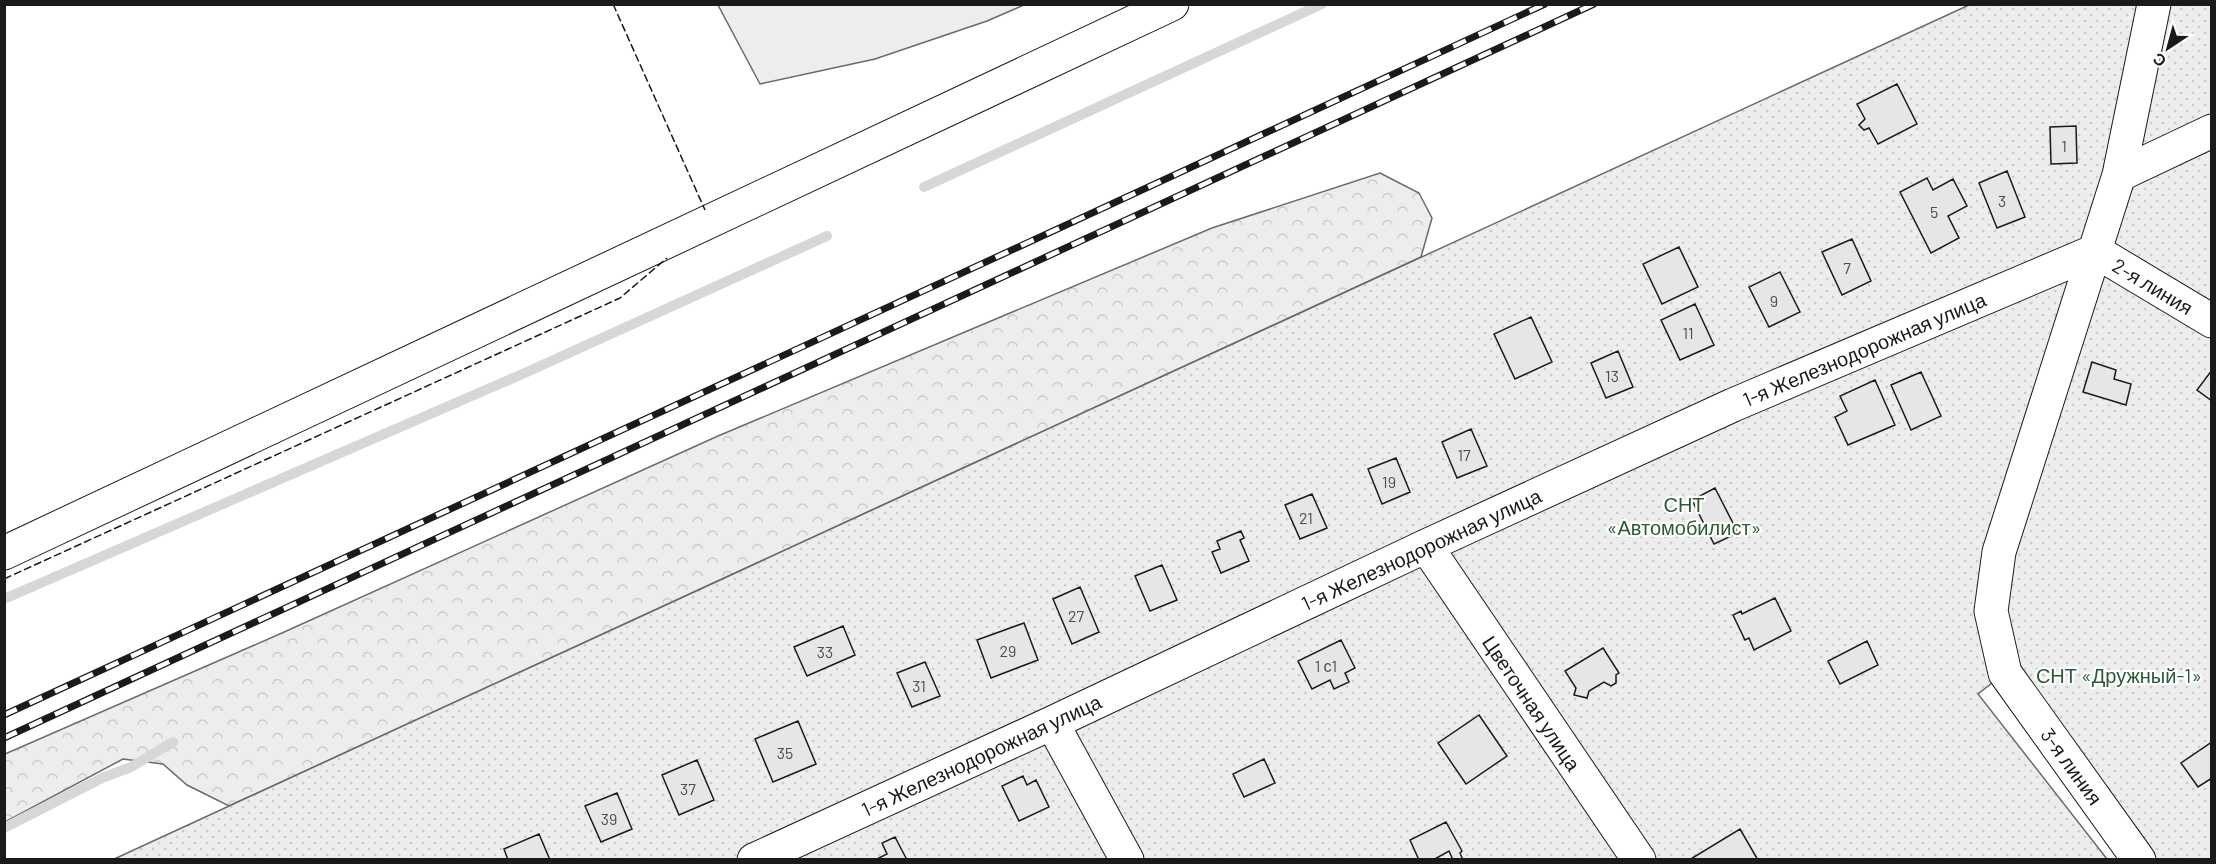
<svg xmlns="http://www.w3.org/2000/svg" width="2216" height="864" font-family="Barlow,sans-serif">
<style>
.built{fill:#ededed;stroke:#6a6a6a;stroke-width:1.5}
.forest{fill:url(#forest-crowns);stroke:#6a6a6a;stroke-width:1.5}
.park{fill:url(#park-dots);stroke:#6a6a6a;stroke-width:1.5}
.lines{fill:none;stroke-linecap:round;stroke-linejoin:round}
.stream{stroke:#d7d7d7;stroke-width:10}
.building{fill:#e6e6e6;stroke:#1a1a1a;stroke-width:1.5}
.minor-casing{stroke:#1a1a1a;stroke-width:35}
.minor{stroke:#fff;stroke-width:33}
.rail-casing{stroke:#1a1a1a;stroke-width:7}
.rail{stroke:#fff;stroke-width:4.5;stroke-dasharray:14;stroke-linecap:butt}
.fence{stroke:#1a1a1a;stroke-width:1.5;stroke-dasharray:8 3;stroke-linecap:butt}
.labels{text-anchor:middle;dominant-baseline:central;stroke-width:4.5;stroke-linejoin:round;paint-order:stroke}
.number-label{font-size:16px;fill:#4d4d4d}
.street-label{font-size:20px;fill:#1a1a1a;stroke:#fff}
.park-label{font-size:20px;fill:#2b5a34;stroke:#fff}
</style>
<defs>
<pattern id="forest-crowns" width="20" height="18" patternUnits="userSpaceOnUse" patternTransform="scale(1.5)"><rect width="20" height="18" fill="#ededed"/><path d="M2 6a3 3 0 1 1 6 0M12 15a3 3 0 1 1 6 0" fill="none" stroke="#cbcbcb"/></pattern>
<pattern id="park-dots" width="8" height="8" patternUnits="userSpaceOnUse" patternTransform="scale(1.5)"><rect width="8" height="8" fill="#ededed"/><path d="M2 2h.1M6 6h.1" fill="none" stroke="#cbcbcb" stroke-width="1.8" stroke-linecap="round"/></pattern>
</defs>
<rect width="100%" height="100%" fill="#fff"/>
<path class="built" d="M 718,5 L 1024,5 L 987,21 L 875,59 L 760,84 Z"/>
<path class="forest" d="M 1380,173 L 1419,193 L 1432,218 L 1421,257 L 229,806 L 187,785 L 163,764 L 123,759 L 5,822 L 5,754 L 282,633 L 718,436 L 1212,228 Z"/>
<path class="park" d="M 1969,5 L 2211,5 L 2211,859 L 2139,859 L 2005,673 L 1978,694 L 2107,859 L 112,860 Z"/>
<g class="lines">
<path class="stream" d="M 924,187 L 1322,4
M 4,599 L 527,372 L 827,236
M 4,828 L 102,778 L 131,767 L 173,742"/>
</g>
<path class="building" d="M 1897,84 L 1917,124 L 1878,144 L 1869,128 L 1864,130 L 1859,125 L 1865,119 L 1857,104 Z
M 2076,126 L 2077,163 L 2051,164 L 2050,127 Z
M 2007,171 L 2025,217 L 1997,228 L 1979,183 Z
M 1927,178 L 1933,190 L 1953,179 L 1967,206 L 1948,216 L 1959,238 L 1931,253 L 1900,192 Z
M 1852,239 L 1871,281 L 1842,295 L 1822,252 Z
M 1679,247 L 1698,287 L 1662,304 L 1643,264 Z
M 1780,272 L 1800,312 L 1769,327 L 1749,287 Z
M 1695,304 L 1714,345 L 1680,360 L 1661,320 Z
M 1531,317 L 1552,362 L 1515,379 L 1494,334 Z
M 1618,351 L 1633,387 L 1606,398 L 1591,363 Z
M 2092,362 L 2116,370 L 2114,379 L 2131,384 L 2126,405 L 2083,392 Z
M 2212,370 L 2212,401 L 2197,390 Z
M 1921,372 L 1941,416 L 1911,430 L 1891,385 Z
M 1875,380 L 1895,425 L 1848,445 L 1835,417 L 1847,411 L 1840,396 Z
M 1471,429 L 1487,466 L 1457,478 L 1442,442 Z
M 1396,458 L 1410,492 L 1382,504 L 1368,469 Z
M 1715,488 L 1738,533 L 1714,544 L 1692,500 Z
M 1312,494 L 1327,528 L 1300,539 L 1285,505 Z
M 1241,531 L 1244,538 L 1240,540 L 1249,561 L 1221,573 L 1212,552 L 1220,549 L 1217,541 Z
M 1162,565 L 1177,600 L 1150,611 L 1135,576 Z
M 1080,587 L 1099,632 L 1072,644 L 1053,599 Z
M 1775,598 L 1791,631 L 1754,650 L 1749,638 L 1745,640 L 1733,615 L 1741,611 L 1742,614 Z
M 1024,623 L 1038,660 L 991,678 L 977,640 Z
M 843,626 L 855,655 L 807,676 L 794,647 Z
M 1341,640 L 1355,668 L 1345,673 L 1349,682 L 1334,689 L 1330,680 L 1312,689 L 1298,661 Z
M 1867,641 L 1878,665 L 1840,684 L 1828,661 Z
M 1603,648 L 1619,673 L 1616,675 L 1616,683 L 1611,686 L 1604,682 L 1589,691 L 1587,698 L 1574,695 L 1576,688 L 1565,671 Z
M 925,662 L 940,696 L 912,707 L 897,673 Z
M 1479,715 L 1507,756 L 1466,784 L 1438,743 Z
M 798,721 L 816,764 L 773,782 L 755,739 Z
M 2212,742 L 2212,778 L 2198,787 L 2181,763 Z
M 1264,759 L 1275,783 L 1244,797 L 1233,774 Z
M 697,760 L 714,800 L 679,815 L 662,775 Z
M 1023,776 L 1027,785 L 1036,780 L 1049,807 L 1019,821 L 1002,786 Z
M 617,793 L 632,829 L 601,842 L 585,806 Z
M 1446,822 L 1462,851 L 1460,853 L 1463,860 L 1453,860 L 1449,851 L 1433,860 L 1419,860 L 1410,840 Z
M 1740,829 L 1758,860 L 1689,860 Z
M 539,834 L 550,860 L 508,860 L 504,849 Z
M 895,837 L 907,860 L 875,860 L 887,854 L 882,843 Z"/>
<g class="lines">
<g class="minor-casing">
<path id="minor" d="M 2119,175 L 2212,131
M 2095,251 L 2212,321
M 1426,546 L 1639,860
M 4,553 L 1172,4
M 1052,723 L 1127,860
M 754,860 L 1052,723 L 1426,546 L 1733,405 L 2095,251
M 2139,860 L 2005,673 L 1991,611 L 1999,552 L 2119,175 L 2154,4"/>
</g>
<use href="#minor" class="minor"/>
<g class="rail-casing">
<path id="rail" d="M 4,715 L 1545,4
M 4,738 L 1594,4"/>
</g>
<use href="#rail" class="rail"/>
<path class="fence" d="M 613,4 L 705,210
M 4,579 L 620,298 L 667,258"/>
</g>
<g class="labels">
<g class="number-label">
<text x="2064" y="145">1</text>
<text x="2002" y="200">3</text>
<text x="1934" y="211">5</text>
<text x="1847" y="267">7</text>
<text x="1774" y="300">9</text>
<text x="1688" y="332">11</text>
<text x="1612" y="375">13</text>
<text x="1464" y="454">17</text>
<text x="1389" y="481">19</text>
<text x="1306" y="517">21</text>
<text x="1076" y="615">27</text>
<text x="1008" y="650">29</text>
<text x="825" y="651">33</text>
<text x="1326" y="665">1 с1</text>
<text x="919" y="685">31</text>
<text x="785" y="752">35</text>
<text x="688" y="788">37</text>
<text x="609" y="818">39</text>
</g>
<g class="street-label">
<text transform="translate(2153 286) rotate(31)">2-я линия</text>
<text transform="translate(1864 349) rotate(-23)">1-я Железнодорожная улица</text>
<text transform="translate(1421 549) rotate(-25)">1-я Железнодорожная улица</text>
<text transform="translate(1532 703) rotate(56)">Цветочная улица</text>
<text transform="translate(981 755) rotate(-25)">1-я Железнодорожная улица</text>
<text transform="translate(2072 766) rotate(54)">3-я линия</text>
</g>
<g class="park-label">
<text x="1684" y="504">СНТ<tspan x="1684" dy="23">«Автомобилист»</tspan></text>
<text x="2119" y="675">СНТ «Дружный-1»</text>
</g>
</g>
<rect width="2216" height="864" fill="none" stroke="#1a1a1a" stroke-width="12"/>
<g transform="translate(2168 48) rotate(216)" stroke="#ffffff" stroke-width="4.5" paint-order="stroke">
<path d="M0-4.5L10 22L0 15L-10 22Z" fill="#1a1a1a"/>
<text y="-9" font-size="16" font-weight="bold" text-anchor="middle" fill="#1a1a1a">С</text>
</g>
</svg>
